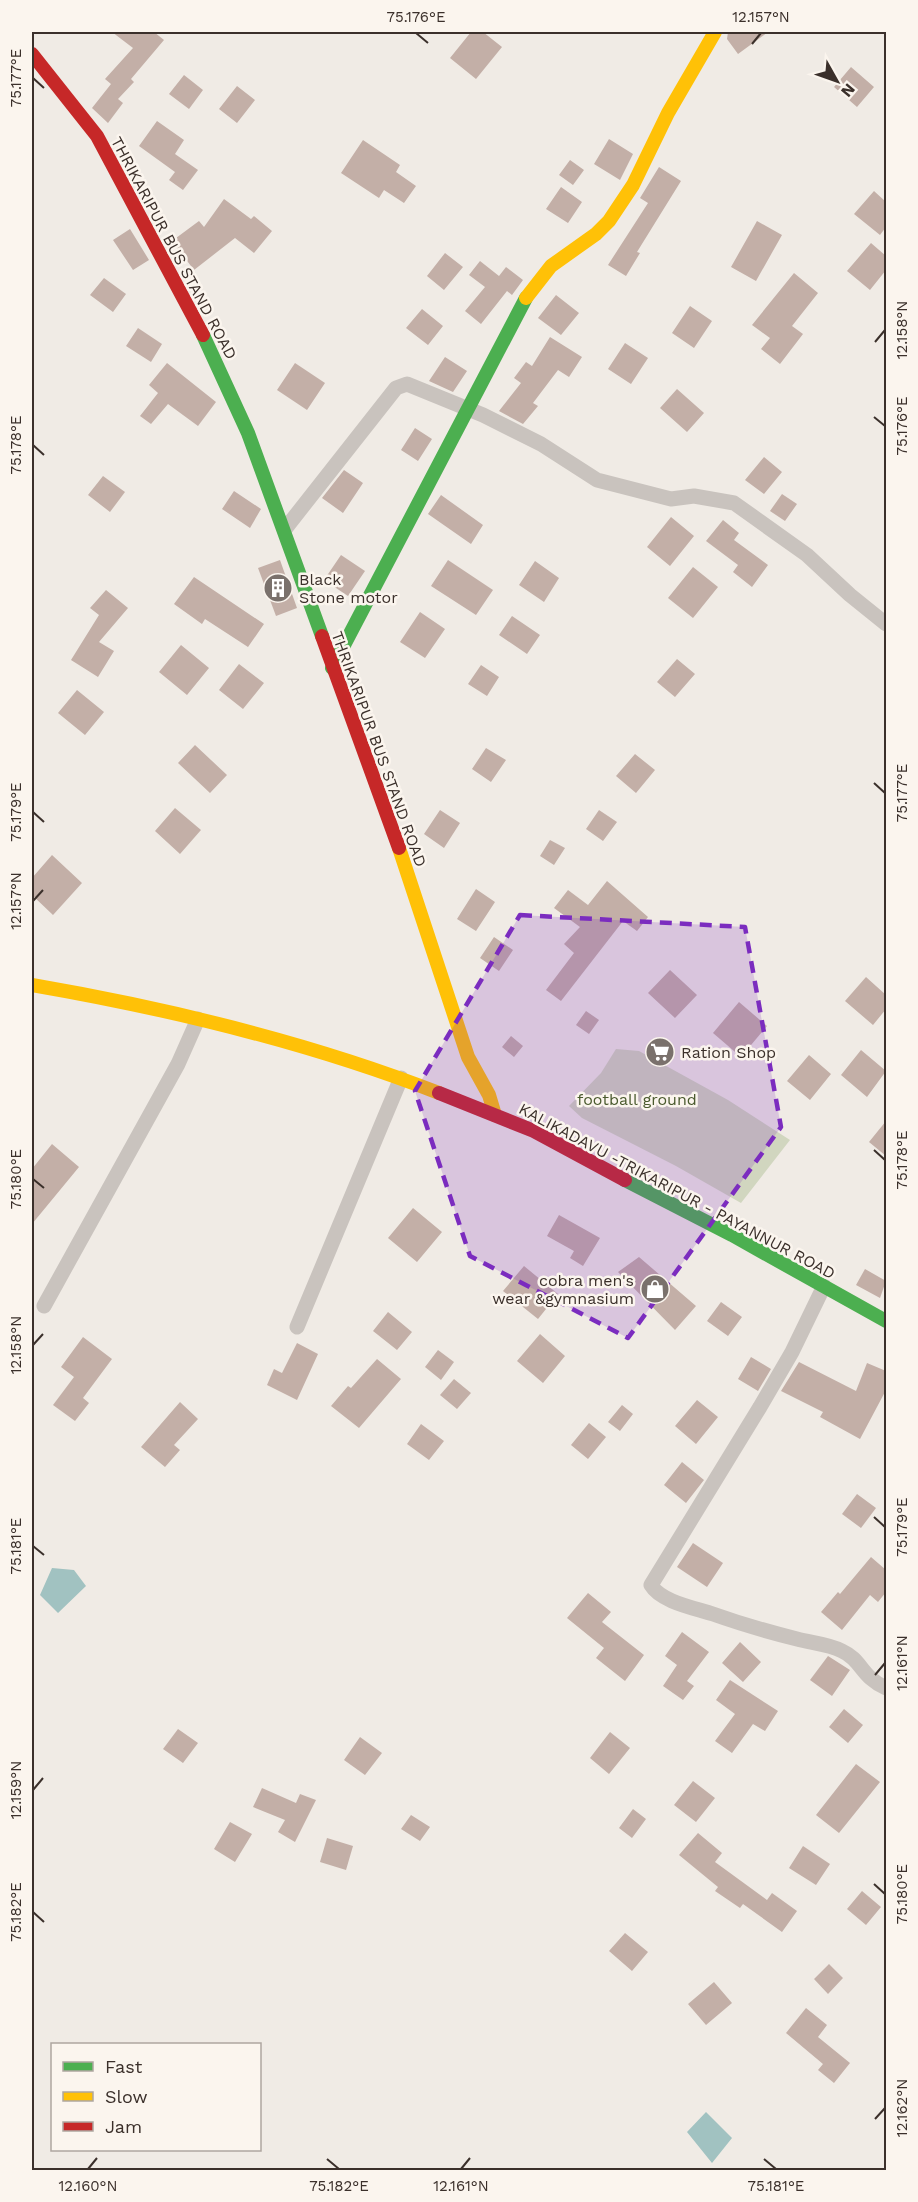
<svg xmlns="http://www.w3.org/2000/svg" width="918" height="2202" font-family="'Work Sans',sans-serif">
<style>
.green{fill:#d1d6bf}
.water{fill:#a1c2c1}
.building{fill:#c3afa7}
.lines{fill:none;stroke-linecap:round;stroke-linejoin:round}
.street{stroke:#c9c3be;stroke-width:15}
.fast{stroke:#4caf50;stroke-width:14}
.slow{stroke:#ffc107;stroke-width:14}
.jam{stroke:#c62828;stroke-width:14}
.marked{fill:#7b2cbf;fill-opacity:0.2;stroke:#7b2cbf;stroke-width:4.5;stroke-dasharray:12 8;stroke-linejoin:round}
.ticks{fill:none;stroke:#3b302b;stroke-width:2}
.labels{text-anchor:middle;dominant-baseline:central;stroke-width:5;stroke-linejoin:round;paint-order:stroke}
.street-label{font-size:16px;fill:#3b302b;stroke:#fbf5ee}
.poi-label{font-size:16px;fill:#3b302b;stroke:#fbf5ee;text-anchor:start}
.park-label{font-size:16px;fill:#4a5a2e;stroke:#fbf5ee}
.neatline{fill:none;stroke:#3b302b;stroke-width:2}
.ticks-label{font-size:15px;text-anchor:middle;fill:#3b302b}
</style>
<rect width="100%" height="100%" fill="#f0ebe5"/>
<path class="green" d="M 616,1049 L 639,1051 L 728,1100 L 790,1140 L 741,1203 L 676,1166 L 582,1118 L 569,1106 L 601,1073 Z"/>
<path class="water" d="M 52,1568 L 74,1570 L 86,1586 L 58,1613 L 40,1595 Z
M 706,2112 L 732,2138 L 712,2163 L 687,2132 Z"/>
<path class="building" d="M 112,32 L 154,32 L 164,40 L 131,79 L 134,82 L 118,99 L 123,103 L 108,123 L 92,108 L 111,84 L 105,79 L 133,48 Z
M 471,32 L 483,32 L 502,47 L 476,79 L 450,58 Z
M 728,32 L 768,32 L 738,54 L 727,39 Z
M 851,67 L 874,87 L 857,107 L 834,87 Z
M 184,75 L 203,90 L 189,109 L 169,94 Z
M 237,86 L 255,100 L 237,123 L 219,109 Z
M 157,121 L 184,140 L 175,154 L 198,170 L 183,190 L 169,180 L 175,172 L 139,146 Z
M 609,139 L 633,154 L 620,180 L 594,164 Z
M 363,140 L 400,165 L 396,172 L 416,186 L 404,203 L 384,190 L 379,198 L 341,173 Z
M 570,160 L 584,170 L 573,185 L 559,175 Z
M 659,167 L 681,181 L 637,252 L 640,253 L 626,276 L 608,265 L 648,203 L 640,198 Z
M 561,187 L 582,202 L 568,223 L 546,209 Z
M 874,191 L 886,202 L 886,227 L 880,235 L 854,214 Z
M 224,199 L 251,219 L 254,216 L 272,231 L 254,253 L 235,238 L 194,270 L 172,241 L 199,221 L 204,227 Z
M 757,221 L 782,235 L 756,281 L 731,267 Z
M 130,229 L 149,260 L 133,270 L 113,240 Z
M 871,243 L 886,256 L 886,270 L 870,290 L 847,271 Z
M 445,253 L 463,267 L 444,290 L 427,276 Z
M 480,261 L 499,276 L 506,267 L 523,280 L 512,295 L 507,291 L 481,324 L 465,311 L 485,287 L 469,275 Z
M 794,273 L 818,293 L 792,326 L 803,334 L 780,364 L 761,349 L 770,338 L 752,325 Z
M 104,278 L 126,294 L 113,312 L 90,295 Z
M 556,295 L 579,313 L 561,335 L 538,318 Z
M 690,306 L 712,321 L 694,348 L 672,333 Z
M 422,309 L 443,326 L 428,345 L 406,328 Z
M 138,328 L 162,344 L 151,362 L 126,346 Z
M 550,337 L 582,357 L 569,377 L 558,370 L 533,403 L 538,406 L 523,424 L 499,411 L 521,383 L 514,378 L 526,362 L 532,366 Z
M 625,343 L 648,358 L 631,384 L 608,369 Z
M 445,357 L 467,371 L 453,392 L 429,381 Z
M 167,363 L 216,402 L 198,426 L 168,404 L 151,424 L 140,416 L 158,393 L 149,385 Z
M 295,363 L 325,383 L 307,410 L 277,390 Z
M 677,389 L 704,413 L 687,432 L 660,408 Z
M 415,428 L 432,439 L 418,461 L 401,450 Z
M 764,457 L 782,472 L 764,494 L 745,480 Z
M 344,470 L 363,483 L 343,513 L 322,498 Z
M 103,476 L 125,492 L 110,512 L 88,495 Z
M 234,491 L 261,509 L 250,528 L 222,509 Z
M 782,494 L 797,504 L 785,521 L 770,511 Z
M 441,495 L 483,525 L 471,544 L 428,514 Z
M 671,517 L 694,536 L 670,566 L 647,547 Z
M 723,520 L 739,533 L 734,540 L 768,565 L 752,587 L 733,572 L 738,565 L 706,541 Z
M 341,555 L 365,571 L 348,596 L 324,580 Z
M 280,560 L 297,608 L 276,616 L 258,568 Z
M 448,560 L 493,590 L 476,615 L 431,586 Z
M 535,561 L 559,578 L 544,602 L 519,585 Z
M 693,567 L 718,587 L 693,618 L 668,598 Z
M 194,577 L 264,624 L 248,647 L 205,619 L 202,624 L 174,604 Z
M 106,590 L 128,608 L 99,642 L 114,651 L 98,677 L 71,660 L 99,615 L 90,608 Z
M 420,612 L 445,629 L 425,658 L 400,642 Z
M 512,616 L 540,635 L 527,654 L 499,635 Z
M 181,645 L 209,668 L 187,695 L 159,672 Z
M 677,659 L 695,674 L 675,697 L 657,682 Z
M 239,664 L 264,683 L 243,709 L 219,690 Z
M 481,665 L 499,677 L 487,696 L 468,684 Z
M 77,690 L 104,712 L 85,735 L 58,713 Z
M 195,745 L 227,775 L 210,793 L 178,763 Z
M 486,748 L 506,760 L 491,782 L 472,769 Z
M 635,754 L 655,770 L 636,793 L 616,776 Z
M 175,808 L 201,830 L 180,854 L 155,831 Z
M 440,810 L 460,823 L 444,848 L 424,834 Z
M 599,810 L 617,822 L 603,841 L 586,829 Z
M 550,840 L 565,848 L 554,865 L 540,856 Z
M 52,855 L 82,883 L 53,915 L 32,895 L 32,878 Z
M 607,881 L 648,917 L 637,931 L 623,921 L 561,1001 L 546,990 L 574,953 L 564,944 L 580,927 L 554,908 L 568,890 L 588,905 Z
M 476,889 L 495,902 L 476,931 L 457,919 Z
M 494,937 L 513,950 L 499,971 L 480,958 Z
M 670,970 L 697,995 L 675,1018 L 648,993 Z
M 866,977 L 886,995 L 886,1009 L 873,1025 L 845,1001 Z
M 739,1002 L 767,1026 L 741,1057 L 713,1033 Z
M 586,1011 L 599,1020 L 589,1034 L 576,1025 Z
M 511,1036 L 523,1046 L 514,1057 L 502,1047 Z
M 861,1050 L 886,1071 L 867,1097 L 841,1075 Z
M 809,1055 L 831,1074 L 810,1100 L 787,1081 Z
M 886,1121 L 886,1156 L 869,1142 Z
M 52,1144 L 79,1167 L 32,1224 L 32,1169 Z
M 413,1208 L 442,1232 L 417,1262 L 388,1238 Z
M 559,1215 L 600,1238 L 583,1266 L 570,1258 L 574,1251 L 547,1236 Z
M 639,1257 L 696,1306 L 675,1330 L 618,1272 Z
M 524,1266 L 558,1294 L 538,1319 L 503,1291 Z
M 865,1269 L 886,1281 L 880,1298 L 856,1285 Z
M 721,1302 L 742,1317 L 728,1336 L 707,1321 Z
M 388,1312 L 412,1332 L 397,1350 L 373,1331 Z
M 540,1334 L 565,1356 L 543,1383 L 517,1361 Z
M 83,1337 L 112,1359 L 83,1398 L 89,1403 L 75,1421 L 53,1405 L 74,1377 L 61,1367 Z
M 297,1343 L 318,1354 L 297,1400 L 267,1385 L 274,1369 L 282,1373 Z
M 438,1350 L 454,1362 L 441,1380 L 425,1367 Z
M 751,1357 L 771,1369 L 758,1391 L 738,1379 Z
M 377,1359 L 401,1379 L 359,1428 L 331,1406 L 348,1386 L 351,1388 Z
M 799,1362 L 856,1391 L 867,1363 L 886,1371 L 886,1390 L 860,1439 L 820,1417 L 823,1412 L 781,1391 Z
M 454,1379 L 471,1393 L 457,1409 L 440,1395 Z
M 697,1400 L 718,1417 L 696,1444 L 675,1426 Z
M 180,1402 L 198,1419 L 174,1445 L 180,1450 L 165,1467 L 141,1447 Z
M 622,1405 L 633,1414 L 620,1431 L 608,1422 Z
M 589,1423 L 606,1437 L 588,1459 L 571,1445 Z
M 421,1424 L 444,1441 L 429,1460 L 407,1444 Z
M 682,1462 L 704,1480 L 686,1503 L 664,1485 Z
M 857,1494 L 876,1508 L 861,1528 L 842,1514 Z
M 693,1543 L 723,1563 L 707,1587 L 677,1567 Z
M 871,1557 L 886,1570 L 886,1592 L 878,1602 L 870,1595 L 842,1630 L 821,1612 L 838,1592 L 840,1594 Z
M 588,1593 L 611,1612 L 602,1622 L 644,1655 L 625,1681 L 596,1658 L 604,1648 L 567,1618 Z
M 682,1632 L 709,1652 L 687,1681 L 694,1686 L 683,1700 L 663,1686 L 677,1665 L 665,1656 Z
M 740,1642 L 761,1662 L 743,1682 L 722,1663 Z
M 828,1656 L 850,1670 L 832,1696 L 810,1680 Z
M 730,1680 L 778,1711 L 765,1731 L 753,1724 L 732,1753 L 715,1741 L 735,1714 L 716,1700 Z
M 844,1709 L 863,1725 L 848,1743 L 829,1727 Z
M 178,1729 L 198,1743 L 183,1763 L 163,1749 Z
M 610,1732 L 630,1748 L 609,1774 L 590,1758 Z
M 360,1737 L 382,1753 L 365,1775 L 344,1760 Z
M 856,1764 L 880,1782 L 839,1833 L 816,1815 Z
M 693,1781 L 715,1798 L 696,1822 L 674,1805 Z
M 262,1788 L 296,1803 L 300,1794 L 316,1800 L 295,1842 L 278,1832 L 285,1820 L 253,1807 Z
M 633,1809 L 646,1819 L 632,1838 L 619,1828 Z
M 411,1815 L 430,1827 L 420,1841 L 401,1829 Z
M 230,1822 L 252,1834 L 235,1862 L 214,1849 Z
M 698,1833 L 722,1853 L 715,1862 L 767,1900 L 772,1893 L 797,1911 L 782,1932 L 743,1904 L 740,1908 L 715,1891 L 718,1887 L 679,1855 Z
M 327,1838 L 353,1846 L 346,1870 L 320,1862 Z
M 803,1846 L 830,1864 L 816,1885 L 789,1868 Z
M 862,1891 L 881,1907 L 866,1925 L 847,1909 Z
M 625,1933 L 648,1952 L 632,1971 L 609,1951 Z
M 829,1964 L 843,1978 L 828,1994 L 814,1979 Z
M 714,1982 L 732,2003 L 706,2025 L 688,2004 Z
M 806,2008 L 827,2025 L 818,2037 L 850,2063 L 834,2083 L 818,2070 L 823,2064 L 786,2033 Z"/>
<g class="lines">
<path class="street" d="M 285,529 L 396,388 L 407,384 L 483,415 L 541,444 L 597,480 L 671,499 L 694,496 L 734,503 L 807,555 L 850,595 L 886,624
M 824,1286 L 792,1352 L 760,1407 L 651,1585 C 661,1602 695,1608 713,1614 C 741,1624 769,1632 797,1639 C 812,1643 829,1644 842,1651 C 862,1660 861,1677 886,1688
M 44,1306 L 178,1064 L 198,1019
M 297,1327 L 401,1078"/>
<path class="fast" d="M 203,335 L 248,433 L 322,636
M 332,668 L 526,298
M 625,1180 L 732,1235 L 886,1321"/>
<path class="slow" d="M 526,298 L 551,266 L 596,234 L 609,221 L 633,185 L 668,113 L 715,32
M 399,848 L 468,1057 L 489,1095 L 495,1115
M 32,985 C 171,1009 308,1042 439,1093"/>
<path class="jam" d="M 32,54 L 97,136 L 203,335
M 322,636 L 399,848
M 439,1093 L 534,1131 L 625,1180"/>
</g>
<path class="marked" d="M 520,915 L 745,927 L 781,1127 L 628,1338 L 470,1256 L 415,1091 Z"/>
<path class="ticks" d="M 416,33 L 428,43M 752,44 L 761,33M 33,78 L 44,88M 875,342 L 885,330M 874,417 L 885,426M 33,445 L 44,455M 874,783 L 885,793M 33,812 L 44,822M 33,901 L 43,890M 874,1150 L 885,1160M 33,1179 L 44,1188M 33,1345 L 43,1334M 874,1517 L 885,1527M 33,1546 L 44,1555M 875,1675 L 885,1663M 33,1790 L 43,1778M 874,1884 L 885,1894M 33,1912 L 44,1922M 875,2119 L 885,2108M 327,2159 L 339,2169M 764,2159 L 776,2169M 88,2169 L 97,2158M 461,2169 L 470,2158"/>
<defs>
<g id="building-disc" transform="scale(1.5)"><circle r="9.5" fill="#7a716c" stroke="#fbf5ee"/><path d="M-4-6H4V6H1V3H-1V6H-4ZM-2.5-4.3h1.7v1.8h-1.7ZM.8-4.3h1.7v1.8H.8ZM-2.5-1h1.7V.8h-1.7ZM.8-1h1.7V.8H.8Z" fill="#fff"/></g>
<g id="supermarket-disc" transform="scale(1.5)"><circle r="9.5" fill="#7a716c" stroke="#fbf5ee"/><path d="M-6-5.5h2.5l.6 2H6L4.5 2H-2.5L-4.4-4H-6ZM-1.5 3.2a1.3 1.3 0 1 0 .1 0ZM3 3.2a1.3 1.3 0 1 0 .1 0Z" fill="#fff"/></g>
<g id="shop-disc" transform="scale(1.5)"><circle r="9.5" fill="#7a716c" stroke="#fbf5ee"/><path d="M-5-2.5h2.3a2.7 3.5 0 0 1 5.4 0H5L5.5 6h-11ZM-1.5-2.5h3a1.5 2.3 0 0 0-3 0Z" fill="#fff"/></g>
</defs>
<g fill-rule="evenodd">
<use href="#building-disc" x="278" y="588"/>
<use href="#supermarket-disc" x="660" y="1052"/>
<use href="#shop-disc" x="655" y="1289"/>
</g>
<g class="labels">
<g class="street-label">
<text transform="translate(174 248) rotate(62)">THRIKARIPUR BUS STAND ROAD</text>
<text transform="translate(379 749) rotate(70)">THRIKARIPUR BUS STAND ROAD</text>
<text transform="translate(677 1191) rotate(28)">KALIKADAVU -TRIKARIPUR - PAYANNUR ROAD</text>
</g>
<g class="poi-label">
<text x="299" y="579">Black<tspan x="299" dy="18">Stone motor</tspan></text>
<text x="681" y="1052">Ration Shop</text>
<text x="634" y="1280" text-anchor="end">cobra men's<tspan x="634" dy="18">wear &amp;gymnasium</tspan></text>
</g>
<g class="park-label">
<text x="637" y="1099">football ground</text>
</g>
</g>
<rect width="918" height="2202" fill="none" stroke="#fbf5ee" stroke-width="66"/>
<rect x="51" y="2043" width="210" height="108" fill="#fbf5ee" stroke="#aea6a0" stroke-width="1.5"/>
<rect x="63" y="2062" width="30" height="9" fill="#4caf50" stroke="#aea6a0" stroke-width="1.5"/>
<text x="105" y="2073" font-size="18" fill="#3b302b">Fast</text>
<rect x="63" y="2092" width="30" height="9" fill="#ffc107" stroke="#aea6a0" stroke-width="1.5"/>
<text x="105" y="2103" font-size="18" fill="#3b302b">Slow</text>
<rect x="63" y="2122" width="30" height="9" fill="#c62828" stroke="#aea6a0" stroke-width="1.5"/>
<text x="105" y="2133" font-size="18" fill="#3b302b">Jam</text>
<g transform="translate(837 81) rotate(130)" stroke="#fbf5ee" stroke-width="4.5" paint-order="stroke">
<path d="M0-4.5L10 22L0 15L-10 22Z" fill="#3b302b"/>
<text y="-9" font-size="16" font-weight="bold" text-anchor="middle" fill="#3b302b">N</text>
</g>
<rect x="33" y="33" width="852" height="2136" class="neatline"/>
<g class="ticks-label">
<text x="416" y="22">75.176°E</text>
<text x="761" y="22">12.157°N</text>
<text transform="translate(16 78) rotate(-90)" y="5">75.177°E</text>
<text transform="translate(902 330) rotate(-90)" y="5">12.158°N</text>
<text transform="translate(902 426) rotate(-90)" y="5">75.176°E</text>
<text transform="translate(16 445) rotate(-90)" y="5">75.178°E</text>
<text transform="translate(902 793) rotate(-90)" y="5">75.177°E</text>
<text transform="translate(16 812) rotate(-90)" y="5">75.179°E</text>
<text transform="translate(16 901) rotate(-90)" y="5">12.157°N</text>
<text transform="translate(902 1160) rotate(-90)" y="5">75.178°E</text>
<text transform="translate(16 1179) rotate(-90)" y="5">75.180°E</text>
<text transform="translate(16 1345) rotate(-90)" y="5">12.158°N</text>
<text transform="translate(902 1527) rotate(-90)" y="5">75.179°E</text>
<text transform="translate(16 1546) rotate(-90)" y="5">75.181°E</text>
<text transform="translate(902 1663) rotate(-90)" y="5">12.161°N</text>
<text transform="translate(16 1790) rotate(-90)" y="5">12.159°N</text>
<text transform="translate(902 1894) rotate(-90)" y="5">75.180°E</text>
<text transform="translate(16 1912) rotate(-90)" y="5">75.182°E</text>
<text transform="translate(902 2108) rotate(-90)" y="5">12.162°N</text>
<text x="88" y="2191">12.160°N</text>
<text x="339" y="2191">75.182°E</text>
<text x="461" y="2191">12.161°N</text>
<text x="776" y="2191">75.181°E</text>
</g>
</svg>
